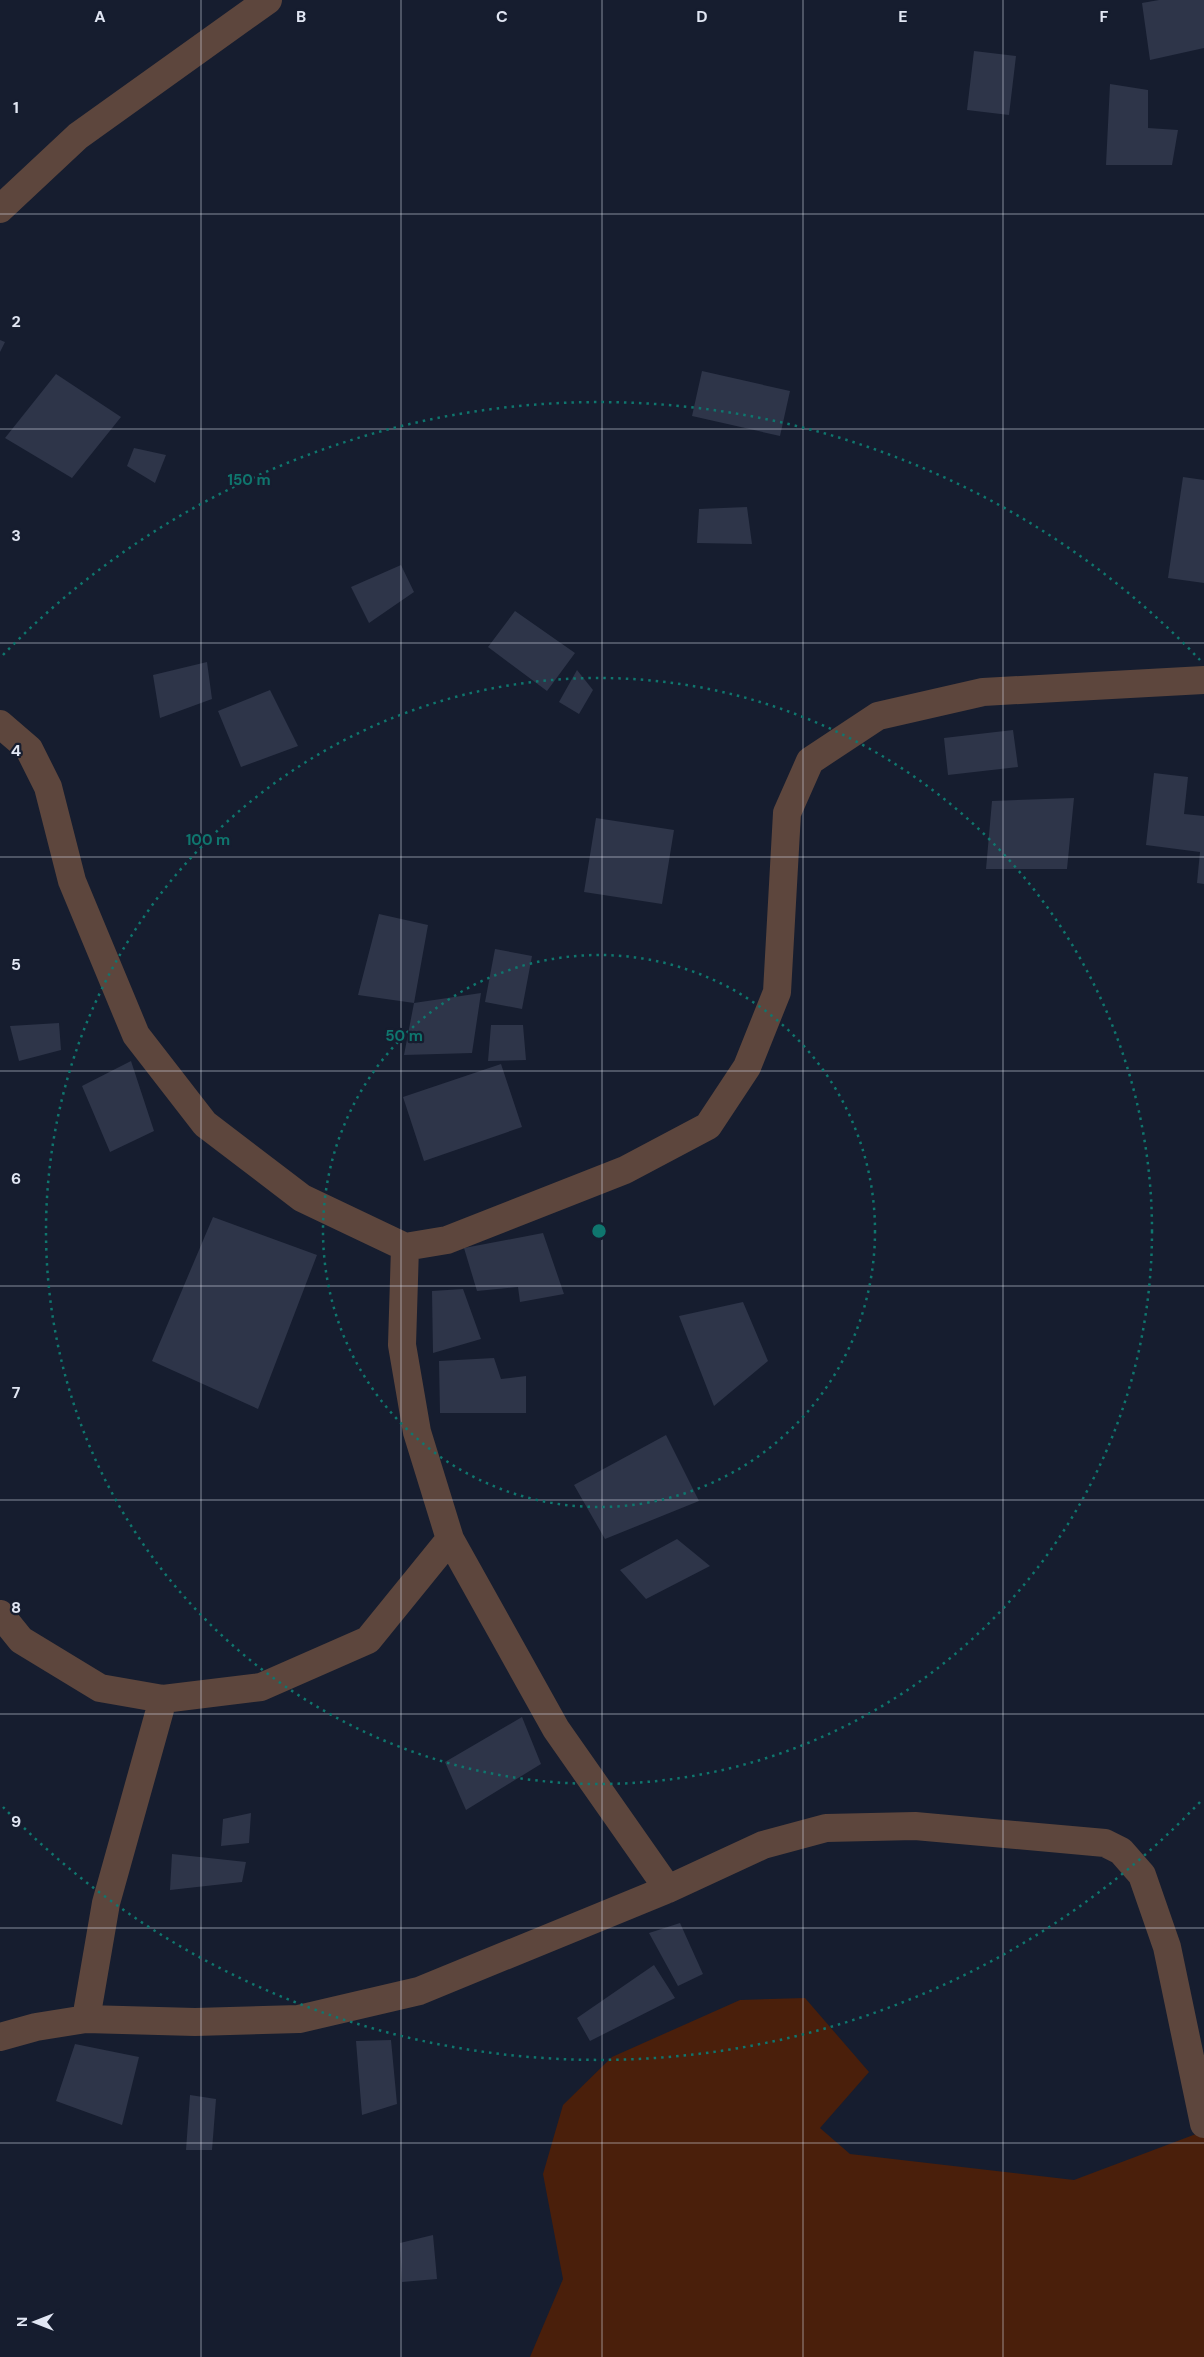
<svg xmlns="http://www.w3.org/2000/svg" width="1204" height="2357" font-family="'DM Sans',sans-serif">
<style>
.green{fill:#4a1f0b}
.building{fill:#2e3549}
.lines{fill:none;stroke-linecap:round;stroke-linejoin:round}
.minor{stroke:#5d463d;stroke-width:28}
.grid{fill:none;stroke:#e1e6f3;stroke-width:1;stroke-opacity:0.55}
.ring{fill:none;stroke:#0f766e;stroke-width:2.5;stroke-dasharray:2.5 5}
.grid-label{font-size:16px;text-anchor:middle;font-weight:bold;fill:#e1e6f3;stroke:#161d2f;stroke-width:4.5;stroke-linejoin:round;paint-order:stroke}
.centre{fill:#0f766e;stroke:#161d2f;stroke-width:2.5}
.ring-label{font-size:15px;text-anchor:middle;font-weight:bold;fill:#0f766e;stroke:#161d2f;stroke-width:4.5;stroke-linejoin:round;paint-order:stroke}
</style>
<rect width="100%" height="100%" fill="#161d2f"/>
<path class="green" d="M 805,1998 L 869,2072 L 820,2128 L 850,2154 L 1074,2180 L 1204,2131 L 1204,2357 L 530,2357 L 563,2279 L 543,2174 L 563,2105 L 612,2057 L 740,2000 Z"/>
<path class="building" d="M 1159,0 L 1204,0 L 1204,48 L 1150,60 L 1142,3 Z
M 974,51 L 1016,56 L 1009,115 L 967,110 Z
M 1110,84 L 1148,90 L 1148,128 L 1178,130 L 1172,165 L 1106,165 Z
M 0,340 L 5,342 L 0,352 Z
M 702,371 L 790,391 L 780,436 L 692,416 Z
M 56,374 L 121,417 L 72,478 L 5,438 Z
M 134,448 L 166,455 L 155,483 L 127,466 Z
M 1183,477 L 1204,480 L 1204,583 L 1168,578 Z
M 747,507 L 752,544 L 697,543 L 699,509 Z
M 401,565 L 414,592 L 369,623 L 351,587 Z
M 515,611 L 575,653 L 547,691 L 488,647 Z
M 207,662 L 212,699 L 160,718 L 153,675 Z
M 577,670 L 593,690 L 579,714 L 559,702 Z
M 270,690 L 298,746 L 241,767 L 218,711 Z
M 1013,730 L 1018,767 L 948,775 L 944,738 Z
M 1154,773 L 1188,777 L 1184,814 L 1204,816 L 1204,884 L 1197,883 L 1200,852 L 1146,845 Z
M 1074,798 L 1067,869 L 986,869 L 992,801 Z
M 596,818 L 674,830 L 662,904 L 584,892 Z
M 379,914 L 428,925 L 414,1003 L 358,995 Z
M 495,949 L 532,956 L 522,1009 L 485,1002 Z
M 481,993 L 472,1053 L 404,1055 L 414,1003 Z
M 59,1023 L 61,1050 L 19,1061 L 10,1026 Z
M 491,1025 L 523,1025 L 526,1060 L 488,1061 Z
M 131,1061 L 154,1131 L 110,1152 L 82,1086 Z
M 501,1064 L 522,1127 L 424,1161 L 403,1097 Z
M 213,1217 L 317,1255 L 258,1409 L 152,1361 Z
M 543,1233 L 564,1294 L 520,1302 L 518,1287 L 477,1291 L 464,1248 Z
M 463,1289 L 481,1339 L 433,1353 L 432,1291 Z
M 743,1302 L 768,1361 L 714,1406 L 679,1316 Z
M 494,1358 L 501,1379 L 526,1376 L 526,1413 L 440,1413 L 439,1361 Z
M 666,1435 L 699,1501 L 605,1539 L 574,1485 Z
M 677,1539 L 710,1566 L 646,1599 L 620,1570 Z
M 522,1717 L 541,1764 L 466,1810 L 445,1762 Z
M 251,1813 L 249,1843 L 221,1846 L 223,1819 Z
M 172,1854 L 246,1862 L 242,1882 L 170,1890 Z
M 680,1923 L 703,1974 L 678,1986 L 649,1933 Z
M 654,1965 L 675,1998 L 590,2041 L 577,2018 Z
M 391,2040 L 397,2104 L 362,2115 L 356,2041 Z
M 75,2044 L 139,2057 L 122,2125 L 56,2101 Z
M 190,2095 L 216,2099 L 212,2150 L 186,2150 Z
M 433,2235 L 437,2279 L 402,2282 L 400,2243 Z"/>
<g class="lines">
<path class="minor" d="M 0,209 L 78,136 L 268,0
M 0,724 L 29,749 L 48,787 L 72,881 L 136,1035 L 205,1124 L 302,1198 L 405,1247 L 447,1240 L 625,1170 L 708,1126 L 747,1067 L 777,992 L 787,813 L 810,761 L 878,716 L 983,692 L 1204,680
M 405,1247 L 402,1345 L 417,1432 L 450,1539 L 556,1729 L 668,1889
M 0,1614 L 21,1640 L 100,1688 L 163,1699
M 86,2019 L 106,1903 L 163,1699 L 261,1687 L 368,1640 L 450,1539
M 0,2037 L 36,2027 L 86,2019 L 195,2022 L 299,2019 L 419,1991 L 668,1889 L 763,1845 L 826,1828 L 915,1826 L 1105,1843 L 1121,1851 L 1142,1875 L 1167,1947 L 1204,2124"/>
</g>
<path class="grid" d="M 201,0 L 201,2357M 401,0 L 401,2357M 602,0 L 602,2357M 803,0 L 803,2357M 1003,0 L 1003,2357M 0,214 L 1204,214M 0,429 L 1204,429M 0,643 L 1204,643M 0,857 L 1204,857M 0,1071 L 1204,1071M 0,1286 L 1204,1286M 0,1500 L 1204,1500M 0,1714 L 1204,1714M 0,1928 L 1204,1928M 0,2143 L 1204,2143"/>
<g class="ring">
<circle cx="599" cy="1231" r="276"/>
<circle cx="599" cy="1231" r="553"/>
<path d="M1200 1802A829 829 0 0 1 3 1807M3 655A829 829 0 0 1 1200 660"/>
</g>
<g class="grid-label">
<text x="100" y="22">A</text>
<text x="301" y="22">B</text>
<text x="502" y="22">C</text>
<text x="702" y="22">D</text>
<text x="903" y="22">E</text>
<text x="1104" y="22">F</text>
<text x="16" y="113">1</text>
<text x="16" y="327">2</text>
<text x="16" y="541">3</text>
<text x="16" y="756">4</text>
<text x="16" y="970">5</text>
<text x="16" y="1184">6</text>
<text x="16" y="1398">7</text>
<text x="16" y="1613">8</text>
<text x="16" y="1827">9</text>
</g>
<circle cx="599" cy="1231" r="8" class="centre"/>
<g class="ring-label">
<text x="249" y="485">150 m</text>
<text x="208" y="845">100 m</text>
<text x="404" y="1041">50 m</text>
</g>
<g transform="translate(35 2322) rotate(270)" stroke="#161d2f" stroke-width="4" paint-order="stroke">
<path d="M0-4L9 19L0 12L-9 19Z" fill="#e1e6f3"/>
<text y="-8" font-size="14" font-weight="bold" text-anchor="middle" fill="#e1e6f3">N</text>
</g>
</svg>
